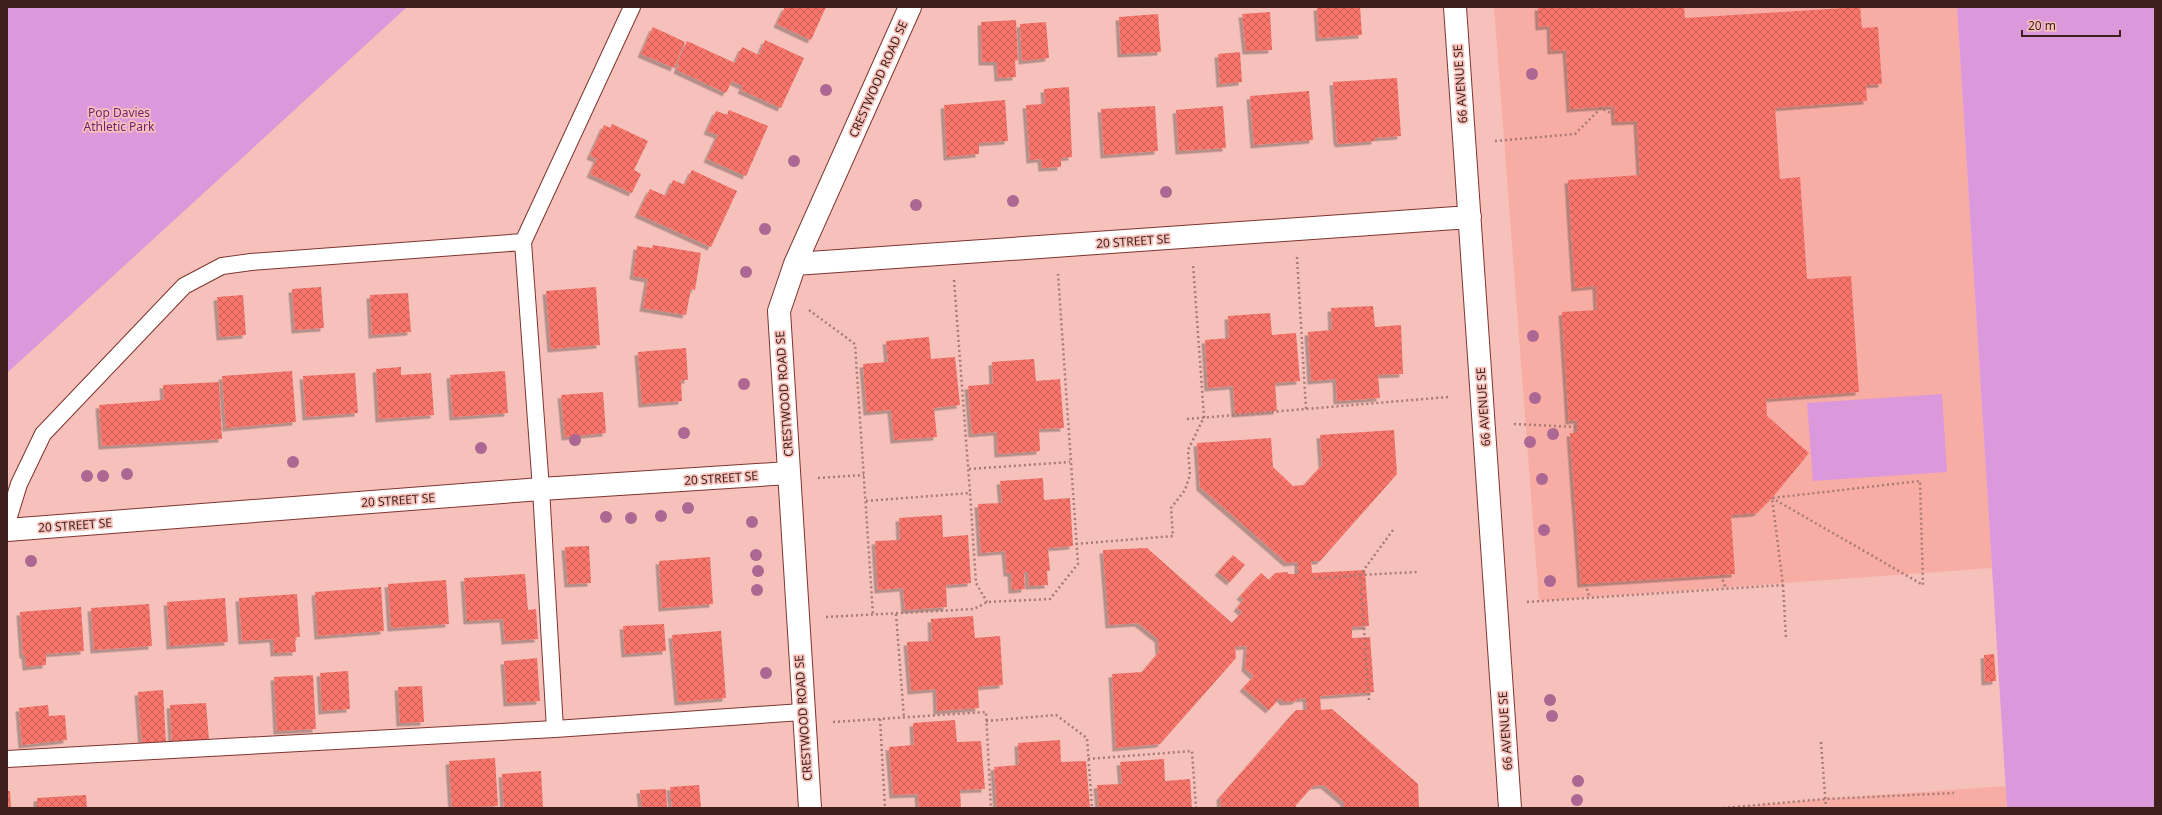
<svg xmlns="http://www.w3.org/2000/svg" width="2162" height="815" font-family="'Noto Sans',sans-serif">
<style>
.built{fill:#f8ada4}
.green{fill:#db98da}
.building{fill:url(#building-cross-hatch);filter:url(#shadow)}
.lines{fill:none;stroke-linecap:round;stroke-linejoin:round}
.service-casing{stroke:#7e352f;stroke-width:18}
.minor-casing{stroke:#7e352f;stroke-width:24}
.path{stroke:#a77b75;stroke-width:2.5;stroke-dasharray:2 3;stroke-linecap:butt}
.service{stroke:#fff;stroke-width:16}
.minor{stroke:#fff;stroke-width:22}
.tree{fill:#ac6792}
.labels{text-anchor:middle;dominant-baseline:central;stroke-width:3.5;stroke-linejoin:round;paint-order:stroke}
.street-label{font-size:12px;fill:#3f1f1b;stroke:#f6c1ba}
.park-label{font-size:12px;fill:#701e72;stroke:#f6c1ba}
</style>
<defs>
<pattern id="building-cross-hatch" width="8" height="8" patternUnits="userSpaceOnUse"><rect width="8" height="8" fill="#f7756a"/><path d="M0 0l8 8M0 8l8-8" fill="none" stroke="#c95f56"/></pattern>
<filter id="shadow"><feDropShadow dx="-3.5" dy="3.5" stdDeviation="0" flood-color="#0004"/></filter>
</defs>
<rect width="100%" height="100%" fill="#f6c1ba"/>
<path class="built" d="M 1494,7 L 1957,7 L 1992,568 L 1539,601 Z
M 2006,786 L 2007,808 L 1723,808 L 1825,799 Z"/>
<path class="green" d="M 7,7 L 407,7 L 7,373 Z
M 1957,7 L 2155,7 L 2155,808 L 2007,808 Z
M 1942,394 L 1947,472 L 1813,481 L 1807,403 Z"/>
<path class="building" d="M 785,7 L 826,7 L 811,40 L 777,24 Z
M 1317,7 L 1360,7 L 1362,35 L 1319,38 Z
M 1538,7 L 1684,7 L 1685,18 L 1860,7 L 1862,28 L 1878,27 L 1882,84 L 1866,85 L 1867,101 L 1775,108 L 1780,179 L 1800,177 L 1807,279 L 1851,276 L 1859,392 L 1766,399 L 1767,416 L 1809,453 L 1772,498 L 1757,513 L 1731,515 L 1735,574 L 1581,584 L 1570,433 L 1577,433 L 1577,420 L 1569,421 L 1562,312 L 1597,310 L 1596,286 L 1575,288 L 1568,180 L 1640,175 L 1637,121 L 1615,122 L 1614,106 L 1570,109 L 1566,50 L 1551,51 L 1550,26 L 1539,27 Z
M 1270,12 L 1272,50 L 1246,51 L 1242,14 Z
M 1158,14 L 1161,52 L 1121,54 L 1119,17 Z
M 1016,20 L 1018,60 L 1015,61 L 1016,77 L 998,78 L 997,62 L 982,62 L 981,22 Z
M 1046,22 L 1049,58 L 1022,61 L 1020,24 Z
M 653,27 L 685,42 L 674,68 L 641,54 Z
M 765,40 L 804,58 L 781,108 L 741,90 L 743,86 L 732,81 L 726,93 L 677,70 L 679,65 L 677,64 L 687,41 L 735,63 L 742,47 L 759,55 Z
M 1240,52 L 1242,82 L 1220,84 L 1218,54 Z
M 1397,78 L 1401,136 L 1375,138 L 1375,141 L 1339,144 L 1337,141 L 1333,82 Z
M 1069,87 L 1072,157 L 1061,158 L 1061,167 L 1042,168 L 1041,159 L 1030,160 L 1026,105 L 1045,104 L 1044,89 Z
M 1309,91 L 1313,140 L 1254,145 L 1250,96 Z
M 1005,100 L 1008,141 L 979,143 L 979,154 L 947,157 L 944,105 Z
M 1155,106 L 1158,151 L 1104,155 L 1101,109 Z
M 1223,106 L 1226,148 L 1179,151 L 1176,110 Z
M 729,110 L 768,126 L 746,176 L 707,159 L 718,135 L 707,131 L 716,111 L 727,115 Z
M 612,124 L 648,141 L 634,170 L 641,174 L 632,193 L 590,174 L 597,159 L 590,156 L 604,125 L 610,128 Z
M 692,170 L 737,191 L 711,247 L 638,214 L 650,189 L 666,196 L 673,180 L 685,185 Z
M 653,245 L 701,253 L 695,290 L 691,289 L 686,315 L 643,308 L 648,279 L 633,276 L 637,246 L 652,248 Z
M 321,287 L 324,328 L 295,330 L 292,289 Z
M 596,287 L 600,345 L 551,349 L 546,291 Z
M 408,293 L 411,332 L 372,335 L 370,295 Z
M 243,295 L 246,335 L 220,337 L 217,297 Z
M 1373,306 L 1375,327 L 1401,325 L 1403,374 L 1378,375 L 1380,398 L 1337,401 L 1336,379 L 1311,381 L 1308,332 L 1332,330 L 1331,308 Z
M 1270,313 L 1272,335 L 1296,333 L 1300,381 L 1275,383 L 1277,411 L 1235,414 L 1233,386 L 1208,388 L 1205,340 L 1229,338 L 1228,316 Z
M 929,337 L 931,359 L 955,357 L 960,405 L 934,408 L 937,437 L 894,440 L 891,410 L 867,412 L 863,364 L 888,362 L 886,341 Z
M 686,348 L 688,380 L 681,380 L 682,401 L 642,404 L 638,352 Z
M 1034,359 L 1036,381 L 1060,379 L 1064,428 L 1039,429 L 1040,451 L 998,454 L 997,432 L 972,434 L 968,386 L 993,384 L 992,362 Z
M 401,367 L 401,375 L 431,373 L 434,415 L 379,419 L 376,369 Z
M 292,371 L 296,422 L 226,428 L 222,376 Z
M 505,371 L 508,413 L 453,417 L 450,375 Z
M 355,373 L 358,413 L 306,417 L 303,376 Z
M 219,382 L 222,439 L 102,446 L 99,405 L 164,400 L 163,385 Z
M 603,392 L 606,433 L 565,437 L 561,395 Z
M 1394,430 L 1397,474 L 1320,561 L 1311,561 L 1312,573 L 1365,570 L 1369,626 L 1352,627 L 1352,638 L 1370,637 L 1374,692 L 1320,696 L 1321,710 L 1332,709 L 1418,784 L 1419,808 L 1344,808 L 1344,802 L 1324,785 L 1313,786 L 1296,805 L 1296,808 L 1221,808 L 1220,797 L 1296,710 L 1307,710 L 1306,698 L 1297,699 L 1296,701 L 1284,702 L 1280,698 L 1269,710 L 1243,688 L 1254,676 L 1245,668 L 1247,646 L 1235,647 L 1236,658 L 1160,744 L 1116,748 L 1112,674 L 1142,672 L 1159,652 L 1158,639 L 1138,623 L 1109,625 L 1103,550 L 1147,548 L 1232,623 L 1242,612 L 1237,608 L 1244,599 L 1240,596 L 1261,573 L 1269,580 L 1275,573 L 1288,572 L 1288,574 L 1298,574 L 1298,562 L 1287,563 L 1200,487 L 1197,443 L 1271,438 L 1273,467 L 1293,486 L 1304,485 L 1322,465 L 1320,435 Z
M 1043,478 L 1044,500 L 1070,498 L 1073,546 L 1048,548 L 1050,571 L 1047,571 L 1048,585 L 1029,586 L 1028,572 L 1024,572 L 1025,589 L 1012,590 L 1011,573 L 1007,573 L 1005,551 L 981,553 L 978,504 L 1002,503 L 1000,481 Z
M 942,515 L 943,537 L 968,535 L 971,583 L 946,585 L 947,607 L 905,610 L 903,588 L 878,590 L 875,541 L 900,540 L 899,518 Z
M 589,546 L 591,583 L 568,584 L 565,547 Z
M 1233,555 L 1245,565 L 1230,582 L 1218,572 Z
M 710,557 L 713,604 L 662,608 L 659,561 Z
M 525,574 L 528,610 L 536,609 L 538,639 L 505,641 L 503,619 L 467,621 L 464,578 Z
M 446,580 L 449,624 L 391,628 L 388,584 Z
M 381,587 L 384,631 L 318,636 L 315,592 Z
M 297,594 L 300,637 L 295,637 L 296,652 L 274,653 L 273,639 L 242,641 L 239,598 Z
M 225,598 L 228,642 L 170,646 L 167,602 Z
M 149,604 L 152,646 L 94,650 L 91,608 Z
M 81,607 L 84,651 L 46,654 L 46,665 L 26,667 L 25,655 L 23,655 L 20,612 Z
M 973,616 L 975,638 L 1000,636 L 1003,685 L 978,687 L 979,708 L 937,711 L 936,689 L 911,691 L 907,642 L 932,641 L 931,619 Z
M 664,624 L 666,651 L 625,654 L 623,626 Z
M 721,631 L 726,698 L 678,702 L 672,635 Z
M 1994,654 L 1996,681 L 1985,682 L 1984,655 Z
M 537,658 L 540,701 L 507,703 L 504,661 Z
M 348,671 L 350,709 L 322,711 L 320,673 Z
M 313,675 L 316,729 L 277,731 L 274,677 Z
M 422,686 L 424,722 L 400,723 L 398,687 Z
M 163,690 L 166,743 L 142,745 L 138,692 Z
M 206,703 L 209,740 L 172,742 L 170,705 Z
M 48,705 L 49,716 L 65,715 L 67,740 L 22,745 L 19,708 Z
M 955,720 L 957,742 L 981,741 L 985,789 L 960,790 L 961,808 L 919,808 L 918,794 L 893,795 L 889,747 L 914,745 L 913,723 Z
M 1060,740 L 1061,762 L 1086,761 L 1090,808 L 997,808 L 994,767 L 1019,765 L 1018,743 Z
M 495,758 L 498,806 L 452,808 L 449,761 Z
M 1164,759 L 1165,781 L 1190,779 L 1192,808 L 1099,808 L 1097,785 L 1122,784 L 1120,762 Z
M 541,771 L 543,808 L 504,808 L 502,774 Z
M 699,785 L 701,808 L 672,808 L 670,787 Z
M 666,789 L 667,808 L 642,808 L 640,790 Z
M 7,791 L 10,791 L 11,808 L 7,808 Z
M 86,795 L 87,808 L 37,808 L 37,798 Z"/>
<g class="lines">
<g class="service-casing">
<path id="service" d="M 7,523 L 19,484 L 43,434 L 184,286 L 222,266 L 251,262 L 523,242
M 555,729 L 541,489 L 523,242 L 632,7
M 7,759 L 555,729 L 802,712"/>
</g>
<g class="minor-casing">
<path id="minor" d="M 1455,7 L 1510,808
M 795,264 L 1470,217
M 7,530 L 541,489 L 789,473
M 810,808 L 779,311 L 795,264 L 910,7"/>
</g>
<path class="path" d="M 1495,141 L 1575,134 L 1601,108 L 1614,115
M 1297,257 L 1306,409
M 954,280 L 970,493
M 809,310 L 855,344 L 873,615
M 1187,419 L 1448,397
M 1514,424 L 1577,427
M 969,469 L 1070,462
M 818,478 L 864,475
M 866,501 L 970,493 L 976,583 L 987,602
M 1076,544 L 1173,536 L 1171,508 L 1185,490 L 1190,475 L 1188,450 L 1204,417 L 1193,264
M 1721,575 L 1726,589
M 1314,579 L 1360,575 L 1393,530
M 1585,584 L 1590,598
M 1783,585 L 1786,639
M 1527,602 L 1783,585 L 1772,498 L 1920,481 L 1923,585 L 1772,498
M 896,614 L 904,718
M 826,617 L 974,609 L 987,602 L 1050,599 L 1078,564 L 1058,274
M 1369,700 L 1360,575 L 1417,572
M 880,719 L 885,808
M 986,721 L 1056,715 L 1087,738 L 1092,808
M 833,722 L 986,712 L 991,808
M 1821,742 L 1826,808
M 1088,759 L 1192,751 L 1196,808
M 1723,808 L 1825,799 L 1954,793"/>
<use href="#service" class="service"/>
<use href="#minor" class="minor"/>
</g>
<g class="tree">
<circle cx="1532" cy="74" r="6"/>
<circle cx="826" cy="90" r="6"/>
<circle cx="794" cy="161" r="6"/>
<circle cx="1166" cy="192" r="6"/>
<circle cx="1013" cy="201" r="6"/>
<circle cx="916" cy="205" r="6"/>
<circle cx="765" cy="229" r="6"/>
<circle cx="746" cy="272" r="6"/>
<circle cx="1533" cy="336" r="6"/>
<circle cx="744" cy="384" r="6"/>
<circle cx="1535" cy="398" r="6"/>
<circle cx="684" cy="433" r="6"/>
<circle cx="1553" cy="434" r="6"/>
<circle cx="575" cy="440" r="6"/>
<circle cx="1530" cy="442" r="6"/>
<circle cx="481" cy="448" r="6"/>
<circle cx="293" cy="462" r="6"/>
<circle cx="127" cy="474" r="6"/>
<circle cx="87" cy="476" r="6"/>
<circle cx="103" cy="476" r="6"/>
<circle cx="1542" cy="479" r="6"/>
<circle cx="688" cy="508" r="6"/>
<circle cx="661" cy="516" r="6"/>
<circle cx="606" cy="517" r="6"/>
<circle cx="631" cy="518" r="6"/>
<circle cx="752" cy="522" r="6"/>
<circle cx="1544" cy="530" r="6"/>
<circle cx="756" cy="555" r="6"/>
<circle cx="31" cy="561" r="6"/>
<circle cx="758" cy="571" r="6"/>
<circle cx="1550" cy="581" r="6"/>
<circle cx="757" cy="590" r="6"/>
<circle cx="766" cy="673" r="6"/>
<circle cx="1550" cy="700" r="6"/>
<circle cx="1552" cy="716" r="6"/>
<circle cx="1578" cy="781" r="6"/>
<circle cx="1577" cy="800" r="6"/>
</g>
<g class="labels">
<g class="street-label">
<text transform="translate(878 79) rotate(-66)">CRESTWOOD ROAD SE</text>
<text transform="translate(1460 84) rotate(-94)">66 AVENUE SE</text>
<text transform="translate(1133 241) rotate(-4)">20 STREET SE</text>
<text transform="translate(784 394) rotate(-94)">CRESTWOOD ROAD SE</text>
<text transform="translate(1483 407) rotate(-94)">66 AVENUE SE</text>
<text transform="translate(721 478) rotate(-4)">20 STREET SE</text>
<text transform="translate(398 500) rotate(-4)">20 STREET SE</text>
<text transform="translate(75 525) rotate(-4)">20 STREET SE</text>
<text transform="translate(803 718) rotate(-94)">CRESTWOOD ROAD SE</text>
<text transform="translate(1505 731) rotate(-94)">66 AVENUE SE</text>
</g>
<g class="park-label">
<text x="119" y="112">Pop Davies<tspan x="119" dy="14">Athletic Park</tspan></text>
</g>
</g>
<rect width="2162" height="815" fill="none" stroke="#3f1f1b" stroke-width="16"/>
<path d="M2022 30v6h98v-6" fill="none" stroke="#3f1f1b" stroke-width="2"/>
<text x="2028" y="30" font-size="12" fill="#3f1f1b" stroke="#f6c1ba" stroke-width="3" paint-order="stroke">20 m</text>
</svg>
